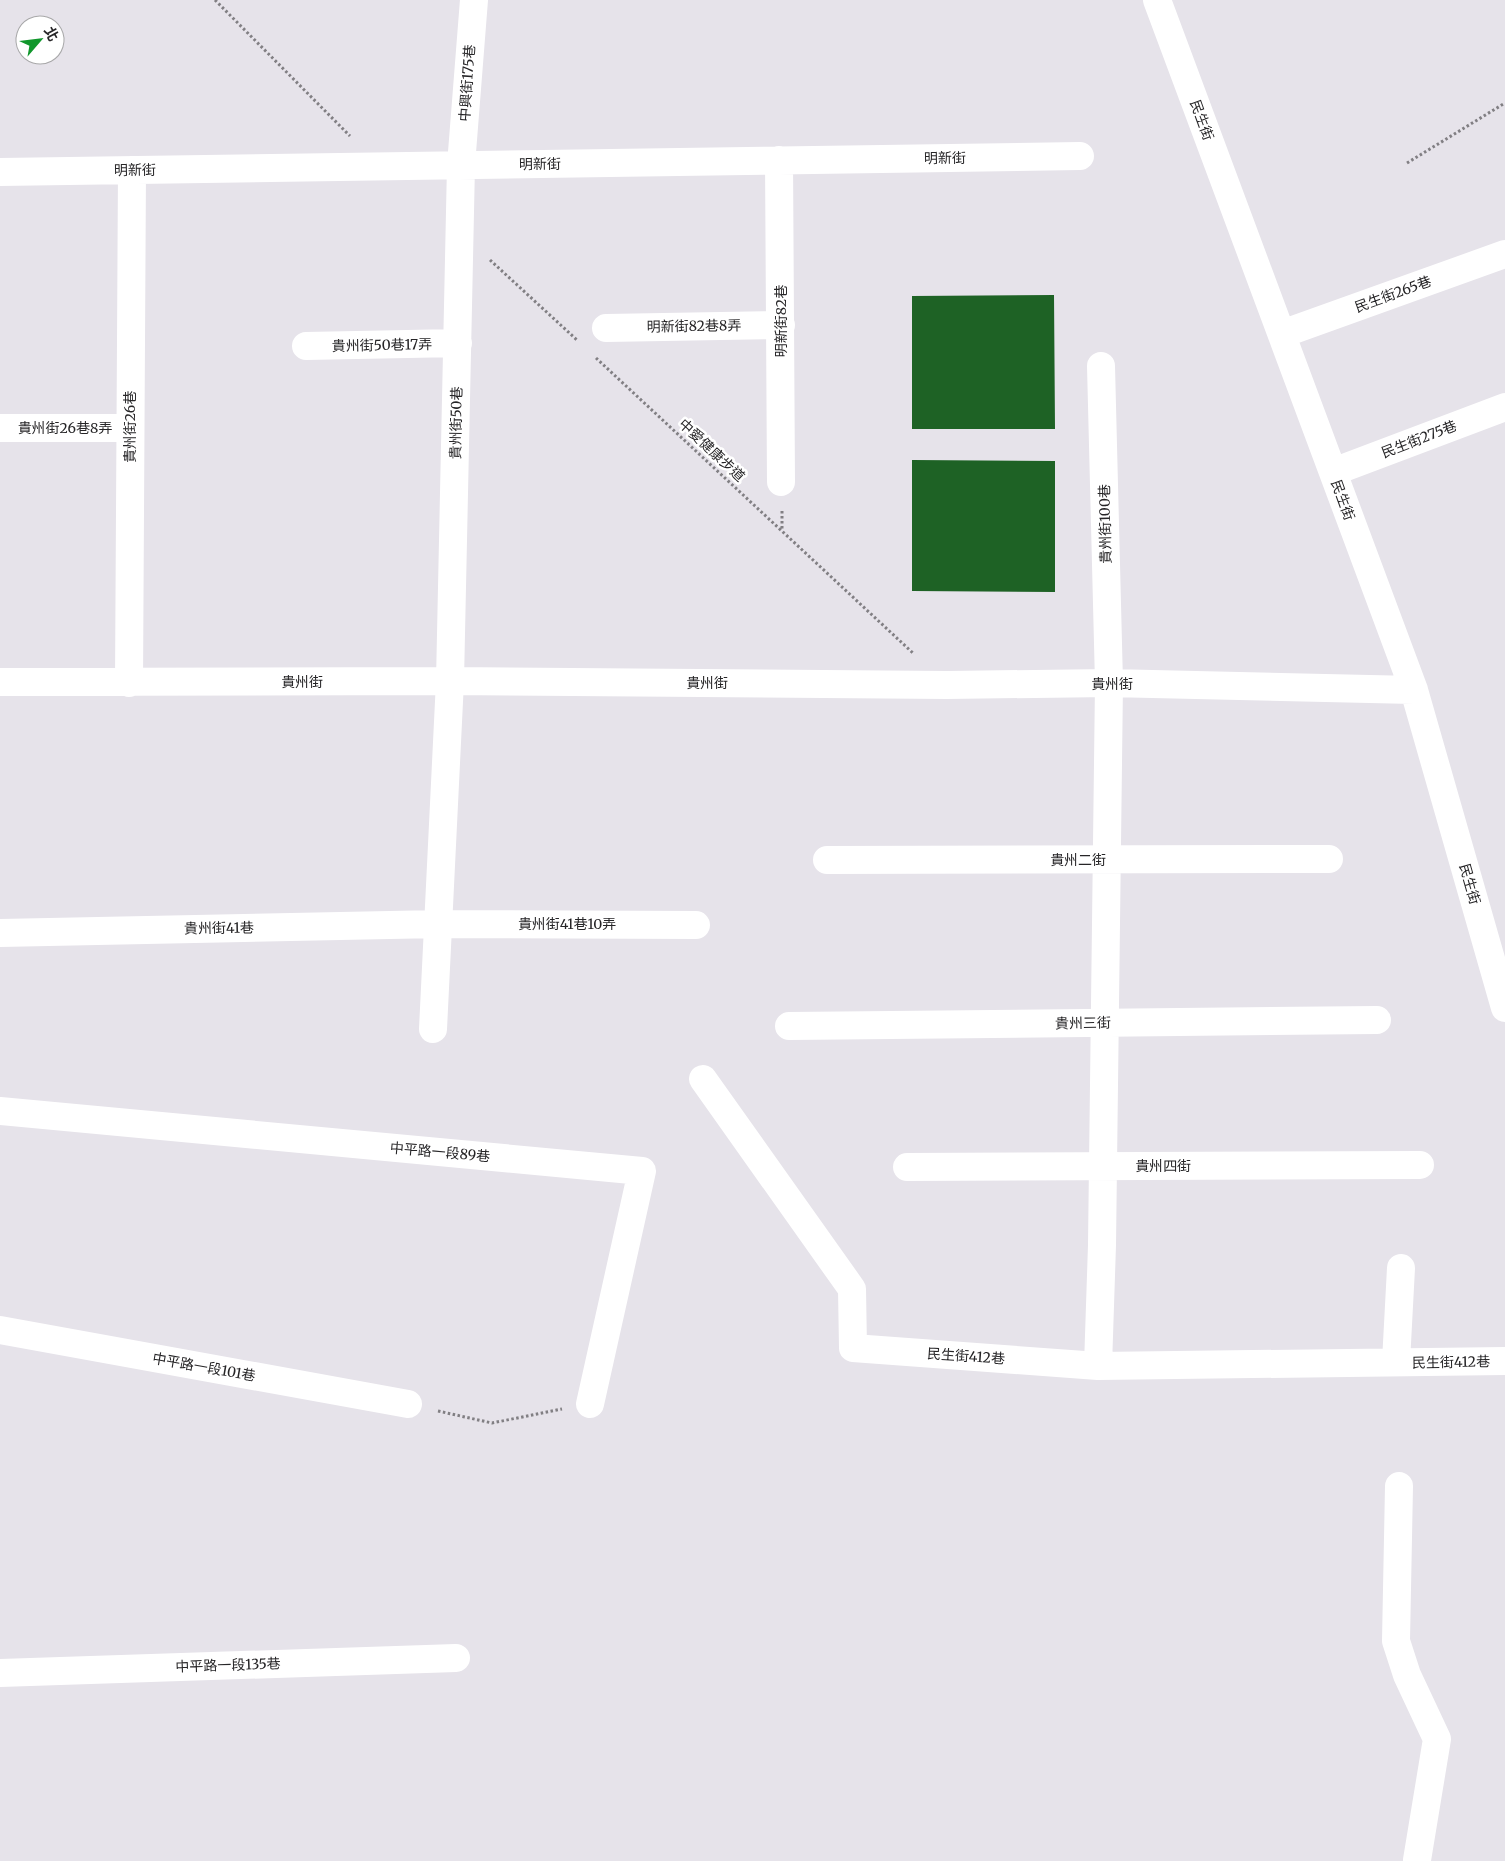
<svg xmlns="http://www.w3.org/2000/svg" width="1505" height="1861" font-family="Merriweather,'Noto Sans TC',serif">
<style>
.building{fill:#1e6225}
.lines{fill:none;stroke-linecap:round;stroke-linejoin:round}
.path{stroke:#817f83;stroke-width:3;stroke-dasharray:2.5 2.5;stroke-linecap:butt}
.minor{stroke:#fff;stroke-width:28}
.labels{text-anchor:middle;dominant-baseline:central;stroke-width:5;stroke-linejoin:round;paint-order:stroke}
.street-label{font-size:14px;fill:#262527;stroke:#fff}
</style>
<rect width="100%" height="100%" fill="#e6e3ea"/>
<path class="building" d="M 1054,295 L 1055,429 L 912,429 L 912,296 Z
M 912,460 L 1055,461 L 1055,592 L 912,591 Z"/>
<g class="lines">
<path class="path" d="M 215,0 L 350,136
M 1407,163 L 1505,103
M 490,260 L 577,340
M 596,358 L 914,654
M 782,511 L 782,531
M 438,1411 L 492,1423 L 562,1409"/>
<path class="minor" d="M 1157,0 L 1414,690 L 1505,1008
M 779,160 L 781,482
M 0,172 L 1080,156
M 606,328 L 781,325
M 1282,334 L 1505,254
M 306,346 L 458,343
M 0,428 L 130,428
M 1333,472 L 1505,407
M 0,682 L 450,681 L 947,685 L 1109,683 L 1414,690
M 129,683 L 132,170
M 827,860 L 1329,859
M 0,933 L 439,924 L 696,925
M 789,1026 L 1377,1020
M 433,1029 L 450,681 L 461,165 L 474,0
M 703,1079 L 852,1289 L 853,1348 L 1098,1366 L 1505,1361
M 0,1111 L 642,1171 L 590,1404
M 907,1167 L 1420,1165
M 0,1330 L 408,1404
M 1396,1362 L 1401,1268
M 1098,1366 L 1102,1245 L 1109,683 L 1101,366
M 1399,1486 L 1396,1641 L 1407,1675 L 1437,1739 L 1417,1860
M 0,1673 L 456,1658"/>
</g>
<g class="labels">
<g class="street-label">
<text transform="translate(467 83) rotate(-86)">中興街175巷</text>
<text transform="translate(1202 120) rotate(70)">民生街</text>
<text transform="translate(945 158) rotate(-1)">明新街</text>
<text transform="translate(540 164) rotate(-1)">明新街</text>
<text transform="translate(135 170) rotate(-1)">明新街</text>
<text transform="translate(1393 294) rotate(-20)">民生街265巷</text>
<text transform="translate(781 321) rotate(-90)">明新街82巷</text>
<text transform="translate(694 326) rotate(-1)">明新街82巷8弄</text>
<text transform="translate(382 345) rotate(-1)">貴州街50巷17弄</text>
<text transform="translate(456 423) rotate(-89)">貴州街50巷</text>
<text transform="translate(130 427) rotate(-90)">貴州街26巷</text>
<text x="65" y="428">貴州街26巷8弄</text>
<text transform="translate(1419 439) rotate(-21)">民生街275巷</text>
<text transform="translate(712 450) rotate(43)">中愛健康步道</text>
<text transform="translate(1343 500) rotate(70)">民生街</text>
<text transform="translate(1105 524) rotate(-91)">貴州街100巷</text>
<text x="302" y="682">貴州街</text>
<text x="707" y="683">貴州街</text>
<text x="1112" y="684">貴州街</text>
<text x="1078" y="860">貴州二街</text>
<text transform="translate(1470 884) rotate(74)">民生街</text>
<text x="567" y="924">貴州街41巷10弄</text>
<text transform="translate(219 928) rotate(-1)">貴州街41巷</text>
<text transform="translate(1083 1023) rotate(-1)">貴州三街</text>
<text transform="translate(440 1152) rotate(5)">中平路一段89巷</text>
<text x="1163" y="1166">貴州四街</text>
<text transform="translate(966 1356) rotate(4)">民生街412巷</text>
<text transform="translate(1451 1362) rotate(-1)">民生街412巷</text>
<text transform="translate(204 1367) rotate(10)">中平路一段101巷</text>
<text transform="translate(228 1665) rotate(-2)">中平路一段135巷</text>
</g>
</g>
<g transform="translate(40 40) rotate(62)"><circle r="24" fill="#ffffff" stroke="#a8a8a9"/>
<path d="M0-4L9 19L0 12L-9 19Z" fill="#11972c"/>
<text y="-8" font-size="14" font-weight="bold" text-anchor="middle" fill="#262527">北</text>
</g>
</svg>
